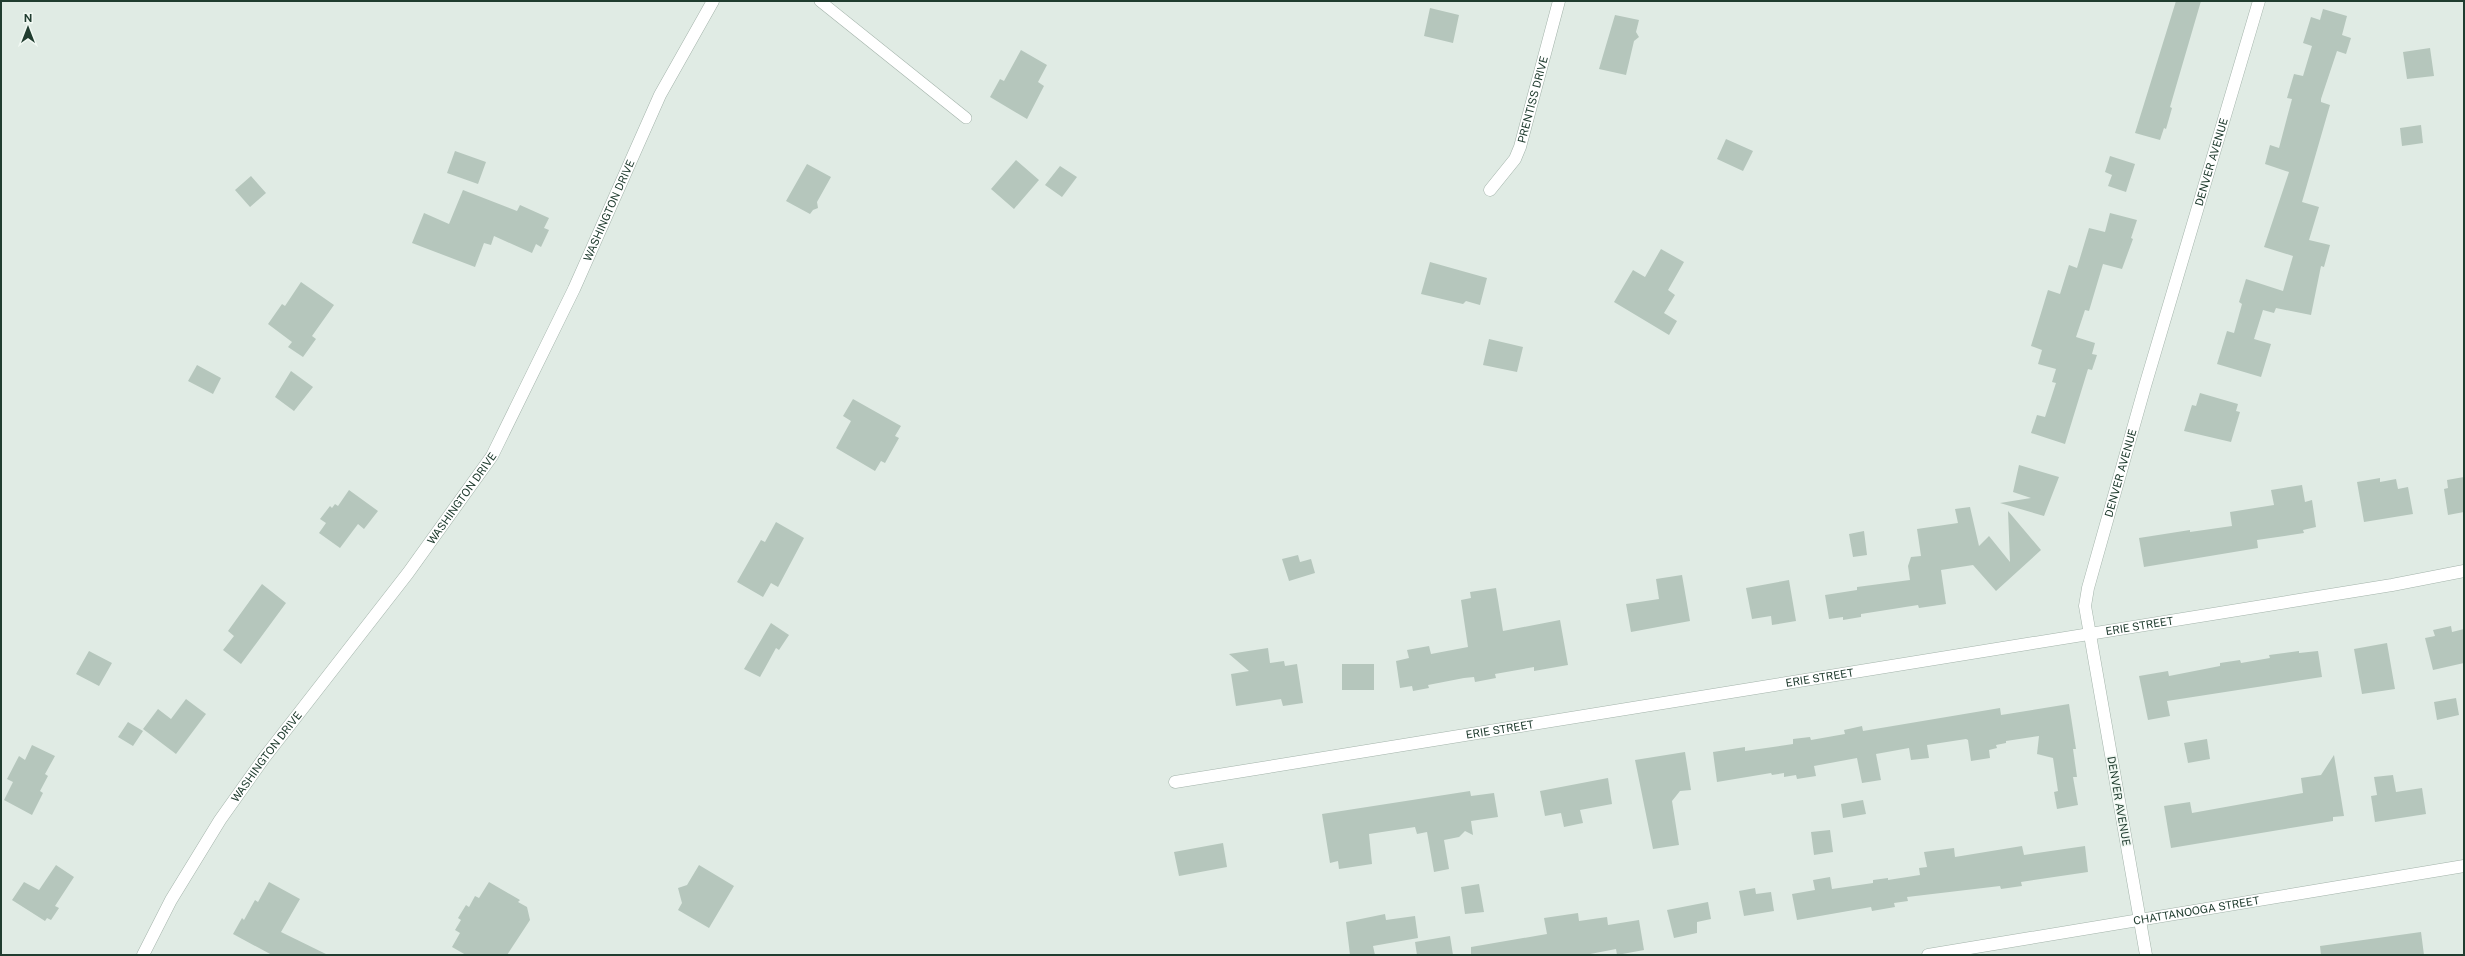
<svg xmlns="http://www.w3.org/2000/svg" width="2465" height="956" font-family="'Public Sans',sans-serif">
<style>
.building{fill:#b5c6bc}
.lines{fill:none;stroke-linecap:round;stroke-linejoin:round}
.lane-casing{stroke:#a3b3aa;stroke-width:12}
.street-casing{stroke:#a3b3aa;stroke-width:13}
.lane{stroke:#fff;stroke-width:11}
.street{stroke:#fff;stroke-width:12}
.labels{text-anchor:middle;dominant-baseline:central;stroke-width:3;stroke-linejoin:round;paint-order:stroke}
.street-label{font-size:11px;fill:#203c2f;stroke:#f0f8f2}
</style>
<rect width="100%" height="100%" fill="#e0ebe4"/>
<path class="building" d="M 2176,1 L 2201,1 L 2170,107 L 2172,108 L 2166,129 L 2164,128 L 2160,140 L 2135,133 Z
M 1430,8 L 1459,15 L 1453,43 L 1424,36 Z
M 2323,9 L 2347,16 L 2342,35 L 2351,38 L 2346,54 L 2337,51 L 2321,99 L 2321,102 L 2330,105 L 2302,202 L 2319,207 L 2309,240 L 2330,245 L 2324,267 L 2321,266 L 2311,315 L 2276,308 L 2274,313 L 2263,310 L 2254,339 L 2271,344 L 2261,377 L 2217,364 L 2227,331 L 2234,333 L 2242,304 L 2239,302 L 2246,279 L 2283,291 L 2293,256 L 2264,247 L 2289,172 L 2265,164 L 2270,145 L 2279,148 L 2292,99 L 2287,98 L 2294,74 L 2303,76 L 2312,46 L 2303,43 L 2311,17 L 2320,20 Z
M 1615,15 L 1639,20 L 1636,32 L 1639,37 L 1634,41 L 1626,75 L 1599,69 Z
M 2430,48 L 2434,76 L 2407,79 L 2403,52 Z
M 1021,50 L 1047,65 L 1038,82 L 1044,86 L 1027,119 L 990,97 L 1000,79 L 1004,81 Z
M 2421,125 L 2423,143 L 2402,146 L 2400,128 Z
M 1726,139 L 1753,151 L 1743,171 L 1717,159 Z
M 455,151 L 486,162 L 478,184 L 447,173 Z
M 2110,156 L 2135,164 L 2126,192 L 2108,186 L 2112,175 L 2105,172 Z
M 1016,160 L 1039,180 L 1014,209 L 991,189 Z
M 807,164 L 831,177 L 817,202 L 818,208 L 813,210 L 810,214 L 786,201 Z
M 1060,166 L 1077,177 L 1062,197 L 1045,185 Z
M 251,176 L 266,193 L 250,207 L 235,190 Z
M 463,190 L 517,211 L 520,205 L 549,218 L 544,228 L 549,230 L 541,247 L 536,244 L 532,253 L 494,236 L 491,245 L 484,243 L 475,267 L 412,243 L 424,213 L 449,224 Z
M 2110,213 L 2137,220 L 2131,238 L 2133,239 L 2122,269 L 2103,264 L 2089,311 L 2085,310 L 2076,337 L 2095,343 L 2092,354 L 2097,355 L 2092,370 L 2088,369 L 2065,444 L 2031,433 L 2037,415 L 2045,417 L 2056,383 L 2052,382 L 2056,369 L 2038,364 L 2042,350 L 2031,346 L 2048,290 L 2060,294 L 2069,265 L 2077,268 L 2089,228 L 2105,232 Z
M 1661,249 L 1684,262 L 1668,290 L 1675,295 L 1664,313 L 1677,321 L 1669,335 L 1614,302 L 1633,270 L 1645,277 Z
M 1430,262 L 1487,278 L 1480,305 L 1466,301 L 1463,304 L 1421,294 Z
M 301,282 L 334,305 L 312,336 L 316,339 L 303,357 L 288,347 L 292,342 L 268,324 L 282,304 L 285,306 Z
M 1489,339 L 1523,347 L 1517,372 L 1483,365 Z
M 197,365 L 221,378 L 213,394 L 188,381 Z
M 291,371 L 313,387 L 294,411 L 275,397 Z
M 2200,393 L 2238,404 L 2236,411 L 2240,412 L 2231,442 L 2184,431 L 2192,405 L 2196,406 Z
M 853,399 L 901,426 L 895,436 L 899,438 L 885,463 L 881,461 L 875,471 L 836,448 L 851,421 L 843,416 Z
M 2019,465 L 2059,477 L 2044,516 L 2000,503 L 2031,498 L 2013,492 Z
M 2464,477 L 2464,512 L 2448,515 L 2444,489 L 2448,488 L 2447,480 Z
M 2380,478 L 2380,482 L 2396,479 L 2398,489 L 2408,487 L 2413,514 L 2364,522 L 2357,482 Z
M 2302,485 L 2305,502 L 2312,500 L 2316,527 L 2303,530 L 2304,533 L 2257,540 L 2258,548 L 2144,567 L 2139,538 L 2190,530 L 2190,532 L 2232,526 L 2230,512 L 2274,505 L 2271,490 Z
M 349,490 L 378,511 L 364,529 L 358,524 L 340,548 L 319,533 L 326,523 L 320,519 L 330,506 L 332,508 L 335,504 L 338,506 Z
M 1970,507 L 1979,546 L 1989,536 L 2010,562 L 2008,511 L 2041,550 L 1996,591 L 1973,565 L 1941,570 L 1946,604 L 1919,608 L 1918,605 L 1861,614 L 1861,617 L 1843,620 L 1843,617 L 1829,619 L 1825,595 L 1857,590 L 1857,587 L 1910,580 L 1908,566 L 1911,557 L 1921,556 L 1917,529 L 1958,523 L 1955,509 Z
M 776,522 L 804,538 L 778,587 L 771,583 L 763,597 L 737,582 L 761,540 L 765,542 Z
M 1864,531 L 1867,555 L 1853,557 L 1849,534 Z
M 1298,555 L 1300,562 L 1311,559 L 1315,573 L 1289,581 L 1282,559 Z
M 1682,575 L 1690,621 L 1631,632 L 1626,604 L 1659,599 L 1656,579 Z
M 1789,580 L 1796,621 L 1772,625 L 1771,616 L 1752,619 L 1746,588 Z
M 262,584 L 286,603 L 241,664 L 223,650 L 234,636 L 228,631 Z
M 1496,588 L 1503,631 L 1560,620 L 1568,665 L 1534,671 L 1534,667 L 1495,674 L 1496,678 L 1475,682 L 1474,677 L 1464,678 L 1428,685 L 1429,688 L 1413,691 L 1412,686 L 1400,688 L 1396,661 L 1409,658 L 1407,650 L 1429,646 L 1431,654 L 1468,647 L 1461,600 L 1471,598 L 1470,592 Z
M 771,623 L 789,635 L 779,650 L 776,648 L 760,677 L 744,669 Z
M 2451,626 L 2452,632 L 2464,629 L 2464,663 L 2433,670 L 2425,638 L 2435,636 L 2433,630 Z
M 2387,643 L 2395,689 L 2362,694 L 2354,649 Z
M 1268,648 L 1270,663 L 1284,661 L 1285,666 L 1297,664 L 1303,703 L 1283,706 L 1281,699 L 1236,706 L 1231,674 L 1249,671 L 1229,654 Z
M 89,651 L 112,663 L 99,686 L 76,674 Z
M 2299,651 L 2299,653 L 2318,651 L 2322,677 L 2167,701 L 2170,716 L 2148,720 L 2139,676 L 2168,671 L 2169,676 L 2220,666 L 2220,663 L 2240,660 L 2241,663 L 2270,658 L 2269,655 Z
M 1342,664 L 1374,664 L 1374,690 L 1342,690 Z
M 2456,698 L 2459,715 L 2437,720 L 2434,702 Z
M 186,699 L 206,714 L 176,754 L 143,729 L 158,709 L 171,719 Z
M 2069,704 L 2076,749 L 2073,749 L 2077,777 L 2073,777 L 2078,805 L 2057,809 L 2054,792 L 2058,791 L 2053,758 L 2037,754 L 2039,736 L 2006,741 L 2006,743 L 1996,745 L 1997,748 L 1989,750 L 1990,758 L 1971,761 L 1968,740 L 1966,739 L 1927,745 L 1929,758 L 1911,760 L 1909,748 L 1876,754 L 1881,780 L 1862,783 L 1857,758 L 1814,766 L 1816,776 L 1797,779 L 1796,775 L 1784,777 L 1784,773 L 1772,775 L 1771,773 L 1717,782 L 1713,752 L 1745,747 L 1745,751 L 1793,744 L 1793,739 L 1810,737 L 1811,740 L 1845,734 L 1844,730 L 1862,726 L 1863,731 L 2000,708 L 2001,715 Z
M 128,722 L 143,731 L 133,746 L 118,737 Z
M 2207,739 L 2210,759 L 2188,763 L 2184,743 Z
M 32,745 L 55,756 L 45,774 L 48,776 L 40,791 L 43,793 L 32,815 L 4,800 L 13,782 L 7,779 L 19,756 L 25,760 Z
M 1685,752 L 1691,790 L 1680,791 L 1672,801 L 1679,845 L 1653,849 L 1635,760 Z
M 2334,755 L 2344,816 L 2333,817 L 2333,821 L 2171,848 L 2164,806 L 2190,802 L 2192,813 L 2303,793 L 2301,778 L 2321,775 Z
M 2393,775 L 2396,792 L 2422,788 L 2426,814 L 2375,822 L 2371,796 L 2377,795 L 2374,777 Z
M 1608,778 L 1612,804 L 1580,810 L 1583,823 L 1564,827 L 1561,813 L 1545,816 L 1540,791 Z
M 1470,791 L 1471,796 L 1494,793 L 1498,817 L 1471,821 L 1473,835 L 1465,831 L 1459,837 L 1444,840 L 1449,869 L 1434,872 L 1427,832 L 1417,834 L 1415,827 L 1369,834 L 1372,864 L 1339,869 L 1338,861 L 1330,863 L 1322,814 Z
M 1863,800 L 1866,814 L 1843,818 L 1841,804 Z
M 1830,830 L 1833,852 L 1814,855 L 1811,832 Z
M 1223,843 L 1227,867 L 1179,876 L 1174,852 Z
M 2022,846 L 2024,855 L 2085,846 L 2088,872 L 2021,882 L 2022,886 L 2001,889 L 2000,886 L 1907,897 L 1908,901 L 1894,903 L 1895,907 L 1872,911 L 1871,907 L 1797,920 L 1792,894 L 1815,890 L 1813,880 L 1830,877 L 1832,889 L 1873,883 L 1873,880 L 1888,878 L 1888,880 L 1920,875 L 1919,868 L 1927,867 L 1924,852 L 1954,848 L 1955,857 Z
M 56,865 L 74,877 L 55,906 L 59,908 L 51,920 L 47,918 L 45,921 L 12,900 L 24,882 L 39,890 Z
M 699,865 L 734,886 L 709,928 L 678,910 L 682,903 L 678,888 L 687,885 Z
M 269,882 L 300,899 L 281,932 L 328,955 L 272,955 L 233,934 L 242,918 L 244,920 L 255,900 L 258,902 Z
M 489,882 L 520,900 L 518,902 L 527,907 L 530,920 L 507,955 L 466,955 L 452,947 L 460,933 L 455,930 L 461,920 L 458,918 L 466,905 L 469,907 L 475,896 L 479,898 Z
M 1479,884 L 1484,912 L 1465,914 L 1461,887 Z
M 1755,888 L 1756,894 L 1771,892 L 1774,911 L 1744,916 L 1739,891 Z
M 1708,902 L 1711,919 L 1697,922 L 1697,933 L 1674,938 L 1667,910 Z
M 1578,913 L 1579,921 L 1607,917 L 1608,925 L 1639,920 L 1644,950 L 1617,955 L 1616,949 L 1585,955 L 1471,955 L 1471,947 L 1547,934 L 1544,918 Z
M 1385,914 L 1386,920 L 1415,916 L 1418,938 L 1373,946 L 1375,955 L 1350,955 L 1346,922 Z
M 2421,932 L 2424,955 L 2321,955 L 2320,946 Z
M 1450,936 L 1453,955 L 1417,955 L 1415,942 Z"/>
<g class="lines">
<g class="lane-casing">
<path id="lane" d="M 820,1 L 966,118"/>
</g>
<g class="street-casing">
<g id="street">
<path id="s1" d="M 1490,190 L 1515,159 L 1520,147 L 1559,1"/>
<path id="s2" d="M 1175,782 L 2392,585 L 2464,571"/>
<path id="s3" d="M 143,955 L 171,900 L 220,820 L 264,758 L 408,573 L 492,456 L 574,289 L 660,95 L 713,1"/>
<path id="s4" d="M 1928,955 L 2464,866"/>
<path id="s5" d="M 2146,955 L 2085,606 L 2088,588 L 2145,386 L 2259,1"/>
</g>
</g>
<use href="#lane" class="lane"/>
<use href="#street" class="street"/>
</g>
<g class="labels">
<g class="street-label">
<text stroke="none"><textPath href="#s1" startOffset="102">PRENTISS DRIVE</textPath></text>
<text stroke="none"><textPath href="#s5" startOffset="816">DENVER AVENUE</textPath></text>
<text stroke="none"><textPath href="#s3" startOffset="882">WASHINGTON DRIVE</textPath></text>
<text stroke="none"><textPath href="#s5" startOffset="492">DENVER AVENUE</textPath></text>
<text stroke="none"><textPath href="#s3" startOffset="558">WASHINGTON DRIVE</textPath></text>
<text stroke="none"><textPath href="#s2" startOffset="977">ERIE STREET</textPath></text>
<text stroke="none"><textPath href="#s2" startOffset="653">ERIE STREET</textPath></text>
<text stroke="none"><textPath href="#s2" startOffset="329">ERIE STREET</textPath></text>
<text stroke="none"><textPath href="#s3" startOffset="234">WASHINGTON DRIVE</textPath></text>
<text transform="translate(2119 801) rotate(80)">DENVER AVENUE</text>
<text stroke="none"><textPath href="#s4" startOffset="272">CHATTANOOGA STREET</textPath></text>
</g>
</g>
<rect width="2465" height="956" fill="none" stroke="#203c2f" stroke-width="4"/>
<g transform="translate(28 28)" stroke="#f0f8f2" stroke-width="3" paint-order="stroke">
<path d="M0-3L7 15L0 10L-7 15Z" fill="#203c2f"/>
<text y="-6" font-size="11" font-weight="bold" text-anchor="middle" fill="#203c2f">N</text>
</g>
</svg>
